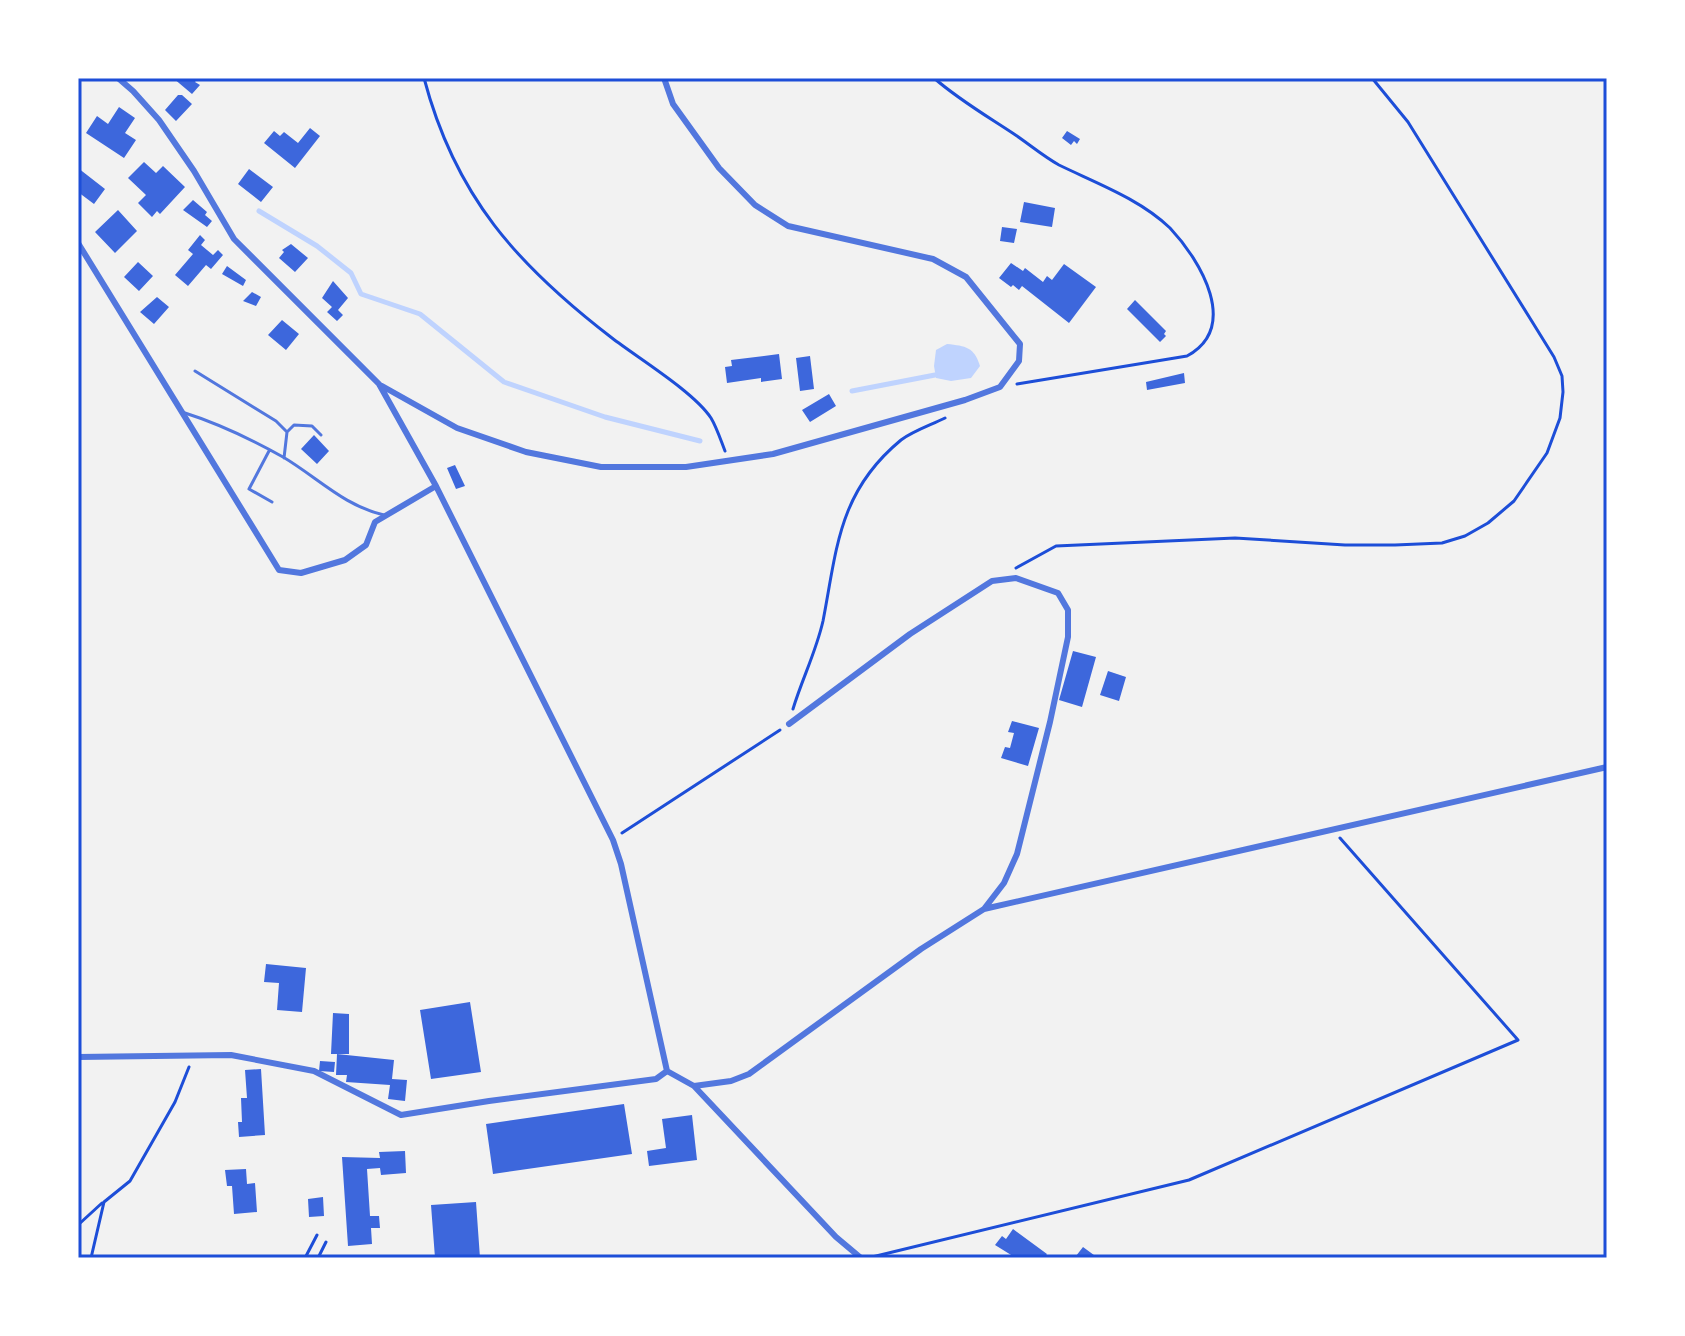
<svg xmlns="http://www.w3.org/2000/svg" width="1685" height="1336" font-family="Raleway,sans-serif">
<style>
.water{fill:#bfd3fe}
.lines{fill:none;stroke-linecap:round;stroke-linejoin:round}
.stream{stroke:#bfd3fe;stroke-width:5}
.building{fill:#3d67dc}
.path{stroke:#1d4ed8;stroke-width:3}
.service{stroke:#5277de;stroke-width:3}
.minor{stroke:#5277de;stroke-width:6}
.neatline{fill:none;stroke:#1d4ed8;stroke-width:3}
</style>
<rect width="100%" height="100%" fill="#f2f2f2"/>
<path class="water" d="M 947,344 C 966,346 974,347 980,366 L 971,378 L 951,381 L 936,378 L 934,366 L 936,350 Z"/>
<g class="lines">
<path class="stream" d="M 259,211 L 317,246 L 351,273 L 361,294 L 420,314 L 504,382 L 605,417 L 700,441
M 852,391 L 935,375"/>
</g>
<path class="building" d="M 173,78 L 198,78 L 195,82 L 200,85 L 192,94 Z
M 178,95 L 182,95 L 192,104 L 176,121 L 165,110 Z
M 119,107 L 135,118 L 125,133 L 136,140 L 124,158 L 86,133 L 97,116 L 108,124 Z
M 310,128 L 320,136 L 295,168 L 264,143 L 274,131 L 280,136 L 284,132 L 298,143 Z
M 1067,131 L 1080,139 L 1077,144 L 1074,141 L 1071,145 L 1062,138 Z
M 144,162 L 156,173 L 163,166 L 185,187 L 160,214 L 157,211 L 152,217 L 138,203 L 146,195 L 128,178 Z
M 78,168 L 105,189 L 94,204 L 78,192 Z
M 249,169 L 273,187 L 261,202 L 238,184 Z
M 193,200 L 207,212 L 205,215 L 212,221 L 207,227 L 183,210 Z
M 1024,202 L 1055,208 L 1052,227 L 1020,222 Z
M 118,210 L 137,231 L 115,253 L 95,232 Z
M 1002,227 L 1017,229 L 1014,243 L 1000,241 Z
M 200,235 L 205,240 L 201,245 L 213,255 L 218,250 L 223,255 L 211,269 L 206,265 L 188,286 L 175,275 L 193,254 L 188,250 Z
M 291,244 L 308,258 L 295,272 L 279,258 L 284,252 L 282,250 Z
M 138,262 L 153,276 L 139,291 L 124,277 Z
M 1011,263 L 1023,271 L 1025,268 L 1043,282 L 1047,276 L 1052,280 L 1064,264 L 1096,287 L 1069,323 L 1022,286 L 1019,290 L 1013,285 L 1011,287 L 999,278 Z
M 227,266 L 246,280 L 243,286 L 222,274 Z
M 333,281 L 348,298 L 338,310 L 343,315 L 337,321 L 327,312 L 332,307 L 322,298 Z
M 252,292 L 261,297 L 256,306 L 243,301 Z
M 157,297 L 169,307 L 154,324 L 140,312 Z
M 1135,300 L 1166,331 L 1164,334 L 1166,336 L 1160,342 L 1127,309 Z
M 282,320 L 299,334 L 286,350 L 268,335 Z
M 779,354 L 782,379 L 761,382 L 761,378 L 727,383 L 725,367 L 732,366 L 731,360 Z
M 810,356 L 814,389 L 800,391 L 796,358 Z
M 1184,373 L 1185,383 L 1147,390 L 1146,382 Z
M 829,394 L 836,406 L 810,422 L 802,410 Z
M 314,435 L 329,451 L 317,464 L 301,449 Z
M 455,465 L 465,486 L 456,489 L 447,468 Z
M 1073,651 L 1096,657 L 1082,707 L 1059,700 Z
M 1108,671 L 1126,677 L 1119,701 L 1100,695 Z
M 1012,721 L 1039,728 L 1028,766 L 1001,758 L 1005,747 L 1010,748 L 1014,733 L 1008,732 Z
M 266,964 L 306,968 L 302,1012 L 277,1010 L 279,983 L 264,982 Z
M 470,1002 L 481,1072 L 431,1079 L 420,1010 Z
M 333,1013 L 349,1014 L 349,1054 L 331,1054 Z
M 337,1054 L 394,1060 L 392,1079 L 407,1080 L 405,1101 L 388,1099 L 390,1085 L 346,1082 L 347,1075 L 336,1075 Z
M 320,1061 L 335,1062 L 334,1072 L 319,1071 Z
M 261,1069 L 265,1135 L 239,1137 L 238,1122 L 242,1122 L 241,1098 L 247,1098 L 245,1070 Z
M 624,1104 L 632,1154 L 493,1174 L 486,1124 Z
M 692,1115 L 697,1160 L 649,1166 L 647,1151 L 666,1148 L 662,1119 Z
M 405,1151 L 406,1173 L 381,1175 L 380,1168 L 367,1169 L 370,1216 L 379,1216 L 380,1228 L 371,1228 L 372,1244 L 348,1246 L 342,1157 L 380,1158 L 379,1152 Z
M 246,1169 L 247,1184 L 255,1183 L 257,1212 L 234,1214 L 232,1186 L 227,1186 L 225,1170 Z
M 323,1197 L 324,1216 L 309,1217 L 308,1199 Z
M 476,1202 L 480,1258 L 435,1258 L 431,1205 Z
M 1013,1229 L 1047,1254 L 1044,1258 L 1016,1258 L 995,1245 L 1002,1236 L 1006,1239 Z
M 1083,1247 L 1098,1258 L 1076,1256 Z"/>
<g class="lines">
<path class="path" d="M 424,78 C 455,196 517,265 612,338 C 638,358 694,392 711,418 C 717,428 721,441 725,451
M 934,78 C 959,100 987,116 1014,134 C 1029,144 1043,156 1059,165 C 1096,183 1140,199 1170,228 C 1201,261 1240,327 1187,356 L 1017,384
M 1016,568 L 1056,546 L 1235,538 L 1345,545 L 1395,545 L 1442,543 L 1465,536 L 1488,523 L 1514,501 L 1547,453 L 1560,418 L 1563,392 L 1562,376 L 1554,357 L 1408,122 L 1372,78
M 793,709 C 802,679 816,652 823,621 C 837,549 838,492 901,440 C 913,431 931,425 945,418
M 622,833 L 780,730
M 78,1225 L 102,1203
M 872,1257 L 1189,1180 L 1518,1040 L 1340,838
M 91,1258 L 104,1202 L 130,1181 L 175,1102 L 189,1067
M 305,1258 L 317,1235
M 318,1258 L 326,1242"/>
<path class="service" d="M 195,371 L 276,421 L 287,432
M 182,412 C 217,423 251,439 283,457 C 317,477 344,506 384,515
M 269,451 L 249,489 L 272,502
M 284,458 L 287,432 L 294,425 L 312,426 L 321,435"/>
<path class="minor" d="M 118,78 L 133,91 L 159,120 L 194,171 L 234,239 L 379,384 L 436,486 L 613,840 L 621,864 L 667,1071 L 694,1086 L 731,1081 L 749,1074 L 921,949 L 984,909 L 1607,767
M 78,243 L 279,570 L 301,573 L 345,560 L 366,545 L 375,522 L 436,486
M 382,386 L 457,428 L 526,452 L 601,467 L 686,467 L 773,454 L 965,400 L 1000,387 L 1019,361 L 1020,344 L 966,277 L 933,259 L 788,226 L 755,205 L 719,168 L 673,104 L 664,78
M 789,724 L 910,634 L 992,581 L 1016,578 L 1058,593 L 1068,610 L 1068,637 L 1050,722 L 1017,854 L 1004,883 L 984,909
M 78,1057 L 231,1055 L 314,1071 L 401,1115 L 489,1101 L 656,1079 L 667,1071
M 694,1086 L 836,1237 L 861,1258"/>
</g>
<rect width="1685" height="1336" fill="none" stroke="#ffffff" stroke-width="160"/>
<rect x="80" y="80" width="1525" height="1176" class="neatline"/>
</svg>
